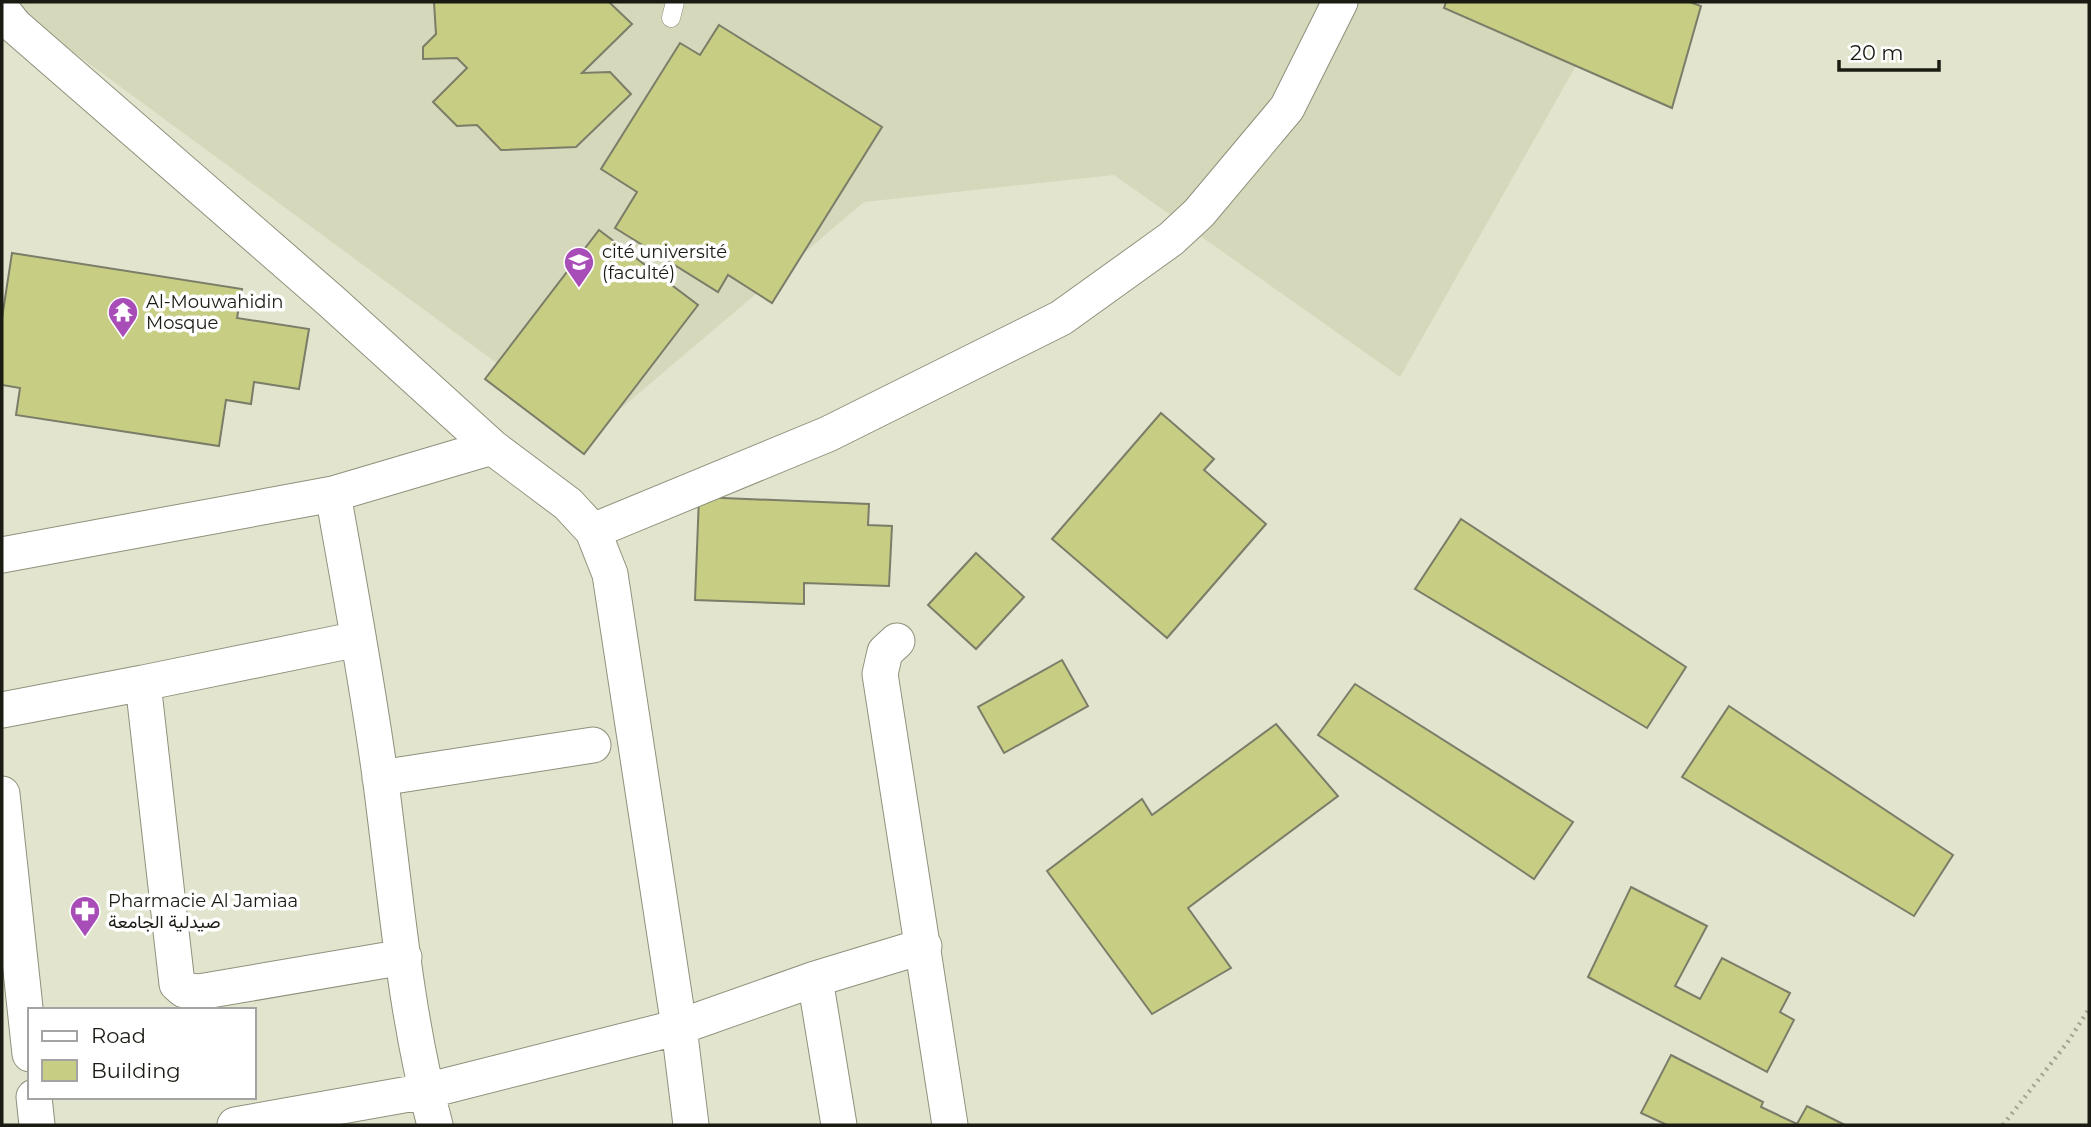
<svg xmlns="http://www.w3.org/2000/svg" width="2091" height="1127" font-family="Montserrat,Vazirmatn,sans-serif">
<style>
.built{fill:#d5d8ba}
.building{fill:#c7cd82;stroke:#7b7d69;stroke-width:2}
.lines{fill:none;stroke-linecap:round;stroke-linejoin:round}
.lane-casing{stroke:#8f917c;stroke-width:19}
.street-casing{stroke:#8f917c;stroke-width:37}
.path{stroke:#a2a492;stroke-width:4.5;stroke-dasharray:2 5;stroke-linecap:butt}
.lane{stroke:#fff;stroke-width:18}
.street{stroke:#fff;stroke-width:35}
.labels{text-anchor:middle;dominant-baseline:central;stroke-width:7;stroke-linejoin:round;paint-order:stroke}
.poi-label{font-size:18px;fill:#1a1b13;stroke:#fff;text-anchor:start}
</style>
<rect width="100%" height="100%" fill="#e2e4cd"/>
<path class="built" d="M 5,2 L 1592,2 L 1582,55 L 1400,377 L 1114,175 L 864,202 L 592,433 Z"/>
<path class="building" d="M 434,2 L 609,2 L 632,24 L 582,73 L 610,72 L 631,94 L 576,147 L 501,150 L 477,125 L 457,126 L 433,102 L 467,68 L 457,58 L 423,59 L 423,47 L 436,34 Z
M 1446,2 L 1690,2 L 1701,6 L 1672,108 L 1444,8 Z
M 719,25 L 882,127 L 772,303 L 728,275 L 718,292 L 615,228 L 637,192 L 601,169 L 680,43 L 700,55 Z
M 599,230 L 698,305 L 584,454 L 485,379 Z
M 12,253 L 242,289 L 237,318 L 309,329 L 299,389 L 254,382 L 251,404 L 226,400 L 219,446 L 16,415 L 20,388 L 2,385 L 2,318 Z
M 1161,413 L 1214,459 L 1204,470 L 1266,524 L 1167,638 L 1052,539 Z
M 699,497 L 869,504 L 868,525 L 892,526 L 889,586 L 804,583 L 804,604 L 695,600 Z
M 1461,519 L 1686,667 L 1647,728 L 1415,589 Z
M 976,553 L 1024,597 L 976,649 L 928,605 Z
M 1062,660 L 1088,706 L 1004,753 L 978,707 Z
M 1355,684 L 1573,822 L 1534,879 L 1318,735 Z
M 1729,706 L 1953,855 L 1914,916 L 1682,777 Z
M 1276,724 L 1338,796 L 1188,908 L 1231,968 L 1152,1014 L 1047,871 L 1142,799 L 1152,815 Z
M 1631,887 L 1707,926 L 1675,986 L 1700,999 L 1722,958 L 1790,993 L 1780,1012 L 1794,1020 L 1767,1072 L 1588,977 Z
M 1671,1055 L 1763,1102 L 1761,1107 L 1797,1124 L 1807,1106 L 1845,1125 L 1667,1125 L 1641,1113 Z"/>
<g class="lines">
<g class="lane-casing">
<path id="lane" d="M 671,18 L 675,2"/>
</g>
<g class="street-casing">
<path id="street" d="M 2,10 L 15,26 L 331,301 L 492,447 L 568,504 L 593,531 L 610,574 L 679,1027 L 691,1125
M 333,494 C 350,590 368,686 381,783 C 396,897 405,1014 435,1125
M 593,531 L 828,434 L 1061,318 L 1171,239 L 1199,213 L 1287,108 L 1340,2
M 2,555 L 333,494 L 492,447
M 897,641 L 885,652 L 880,674 L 950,1125
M 143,683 L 358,639
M 2,710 L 143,683 L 177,984 L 184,990 L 199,992 L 404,957
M 380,778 L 593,745
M 2,794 L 30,1054
M 815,979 L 839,1125
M 34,1097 L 37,1125
M 235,1125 L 426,1091 L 679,1027 L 815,979 L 924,946"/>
</g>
<path class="path" d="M 2003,1125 L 2067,1043 L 2089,1009"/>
<use href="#lane" class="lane"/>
<use href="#street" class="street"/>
</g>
<defs>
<g id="university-pin" transform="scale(1.575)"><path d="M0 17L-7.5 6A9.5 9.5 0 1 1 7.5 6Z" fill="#a84db7" stroke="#fff"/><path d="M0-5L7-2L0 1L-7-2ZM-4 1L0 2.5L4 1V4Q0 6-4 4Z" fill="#fff"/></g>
<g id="temple-pin" transform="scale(1.575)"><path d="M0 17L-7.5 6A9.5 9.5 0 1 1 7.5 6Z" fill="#a84db7" stroke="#fff"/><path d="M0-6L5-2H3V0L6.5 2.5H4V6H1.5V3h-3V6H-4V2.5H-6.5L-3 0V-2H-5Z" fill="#fff"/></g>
<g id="pharmacy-pin" transform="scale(1.575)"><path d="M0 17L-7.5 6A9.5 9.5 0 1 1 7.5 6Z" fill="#a84db7" stroke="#fff"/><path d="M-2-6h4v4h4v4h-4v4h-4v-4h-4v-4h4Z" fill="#fff"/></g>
</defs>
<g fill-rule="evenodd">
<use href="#university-pin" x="579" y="262"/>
<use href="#temple-pin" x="123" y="312"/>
<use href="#pharmacy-pin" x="85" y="911"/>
</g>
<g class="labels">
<g class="poi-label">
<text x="602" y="252">cité université<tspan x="602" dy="21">(faculté)</tspan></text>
<text x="146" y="302">Al-Mouwahidin<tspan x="146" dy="21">Mosque</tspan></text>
<text x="108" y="901">Pharmacie Al Jamiaa<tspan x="108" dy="21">صيدلية الجامعة</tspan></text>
</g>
</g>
<rect width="2091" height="1127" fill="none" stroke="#1a1b13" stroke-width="7"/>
<rect x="28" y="1008" width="228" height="91" fill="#ffffff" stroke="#a3a4a1" stroke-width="2"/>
<rect x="42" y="1031" width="35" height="10" fill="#ffffff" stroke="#a3a4a1" stroke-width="2"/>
<text x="91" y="1043" font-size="21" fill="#1a1b13">Road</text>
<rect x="42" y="1060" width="35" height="21" fill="#c7cd82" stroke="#a3a4a1" stroke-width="2"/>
<text x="91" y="1078" font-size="21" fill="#1a1b13">Building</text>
<path d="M1839 60v10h100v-10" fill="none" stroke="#1a1b13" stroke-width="3.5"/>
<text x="1850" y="60" font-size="21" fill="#1a1b13" stroke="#ffffff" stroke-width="5" paint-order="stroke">20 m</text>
</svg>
